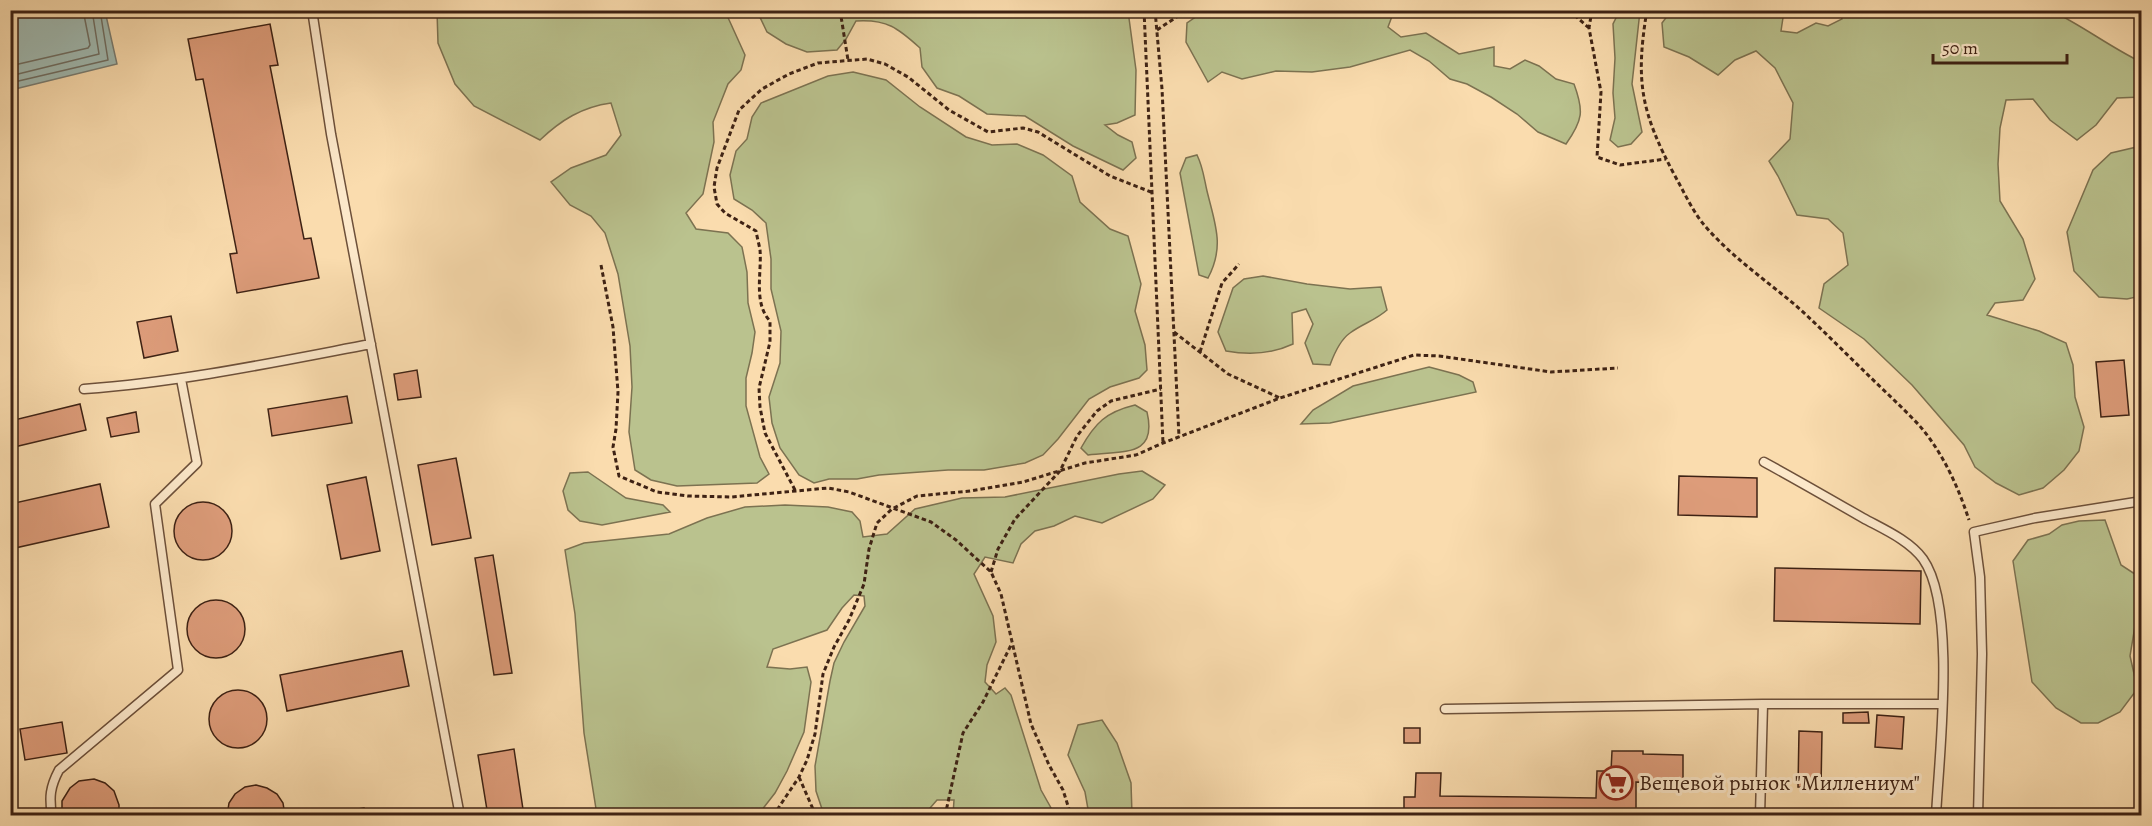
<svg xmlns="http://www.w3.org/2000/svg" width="2152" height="826" font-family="Alegreya,serif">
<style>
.green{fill:#bac28e;stroke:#7c7251;stroke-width:1.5}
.water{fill:#a0bab2;stroke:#797d73;stroke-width:1.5}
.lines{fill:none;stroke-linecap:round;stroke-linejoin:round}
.shore{stroke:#6f6e63;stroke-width:1.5}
.building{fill:#dd9c7a;stroke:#3e2214;stroke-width:1.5}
.lane-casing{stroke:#6d503a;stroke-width:11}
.path{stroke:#3e2214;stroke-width:3;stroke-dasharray:4.5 3;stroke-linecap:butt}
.lane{stroke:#fce8ca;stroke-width:8}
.labels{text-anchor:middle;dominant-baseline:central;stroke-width:6;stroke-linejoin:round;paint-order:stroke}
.poi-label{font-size:22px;fill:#3e2214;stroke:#fce8ca;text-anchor:start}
</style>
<rect width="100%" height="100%" fill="#fadcae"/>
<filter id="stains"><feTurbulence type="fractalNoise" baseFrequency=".00333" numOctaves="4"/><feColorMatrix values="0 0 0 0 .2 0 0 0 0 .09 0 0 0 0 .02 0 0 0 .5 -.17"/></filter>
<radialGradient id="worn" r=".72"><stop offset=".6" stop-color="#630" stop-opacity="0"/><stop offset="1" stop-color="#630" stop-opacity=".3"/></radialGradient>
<path class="green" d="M 1620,10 L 1640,11 L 1632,84 L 1642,132 L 1631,144 L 1618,147 L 1610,140 L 1615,118 L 1613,93 L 1615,58 L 1613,24 Z
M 437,11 L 725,11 L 745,55 L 741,70 L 728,84 L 713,122 L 714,142 L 703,194 L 686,213 L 696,229 L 728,233 L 742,247 L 747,272 L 748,303 L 755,332 L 752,353 L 746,378 L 746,406 L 760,457 L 769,474 L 757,483 L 677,486 L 651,480 L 635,470 L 629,432 L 632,387 L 630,346 L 618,274 L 605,233 L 591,216 L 570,205 L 551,182 L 571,168 L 606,155 L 621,135 L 611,103 C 582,107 561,120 540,140 L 474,106 L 455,84 L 438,43 Z
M 757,11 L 1128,11 L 1136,70 L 1135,115 L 1117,123 L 1105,125 L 1118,135 L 1132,142 L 1136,158 L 1123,170 L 1073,146 L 1025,116 L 987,114 L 959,96 L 937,88 L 922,67 L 920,48 C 898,28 887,19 856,21 L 846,39 L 837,50 L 807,52 L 786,44 L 767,32 Z
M 1213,11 L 1394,11 L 1388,27 L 1401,37 L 1426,33 L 1459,54 L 1494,47 L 1494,66 L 1510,69 L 1525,60 L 1539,66 L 1556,79 L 1574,84 C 1584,111 1583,120 1566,144 L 1538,132 L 1517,114 L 1491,97 L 1467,84 L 1450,79 L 1429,61 L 1410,50 L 1350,67 L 1312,72 L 1276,71 L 1242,79 L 1222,72 L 1208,82 L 1186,42 L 1187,23 L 1203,12 Z
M 1671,11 L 1784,11 L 1781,31 L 1797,33 L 1816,23 L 1828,26 L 1842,19 L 1839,11 L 2052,11 C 2083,26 2110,47 2141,62 L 2141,97 L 2117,98 L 2096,125 L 2077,140 L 2050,120 L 2033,99 L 2006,100 L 2000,128 L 1998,164 L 2000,201 L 2023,239 L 2035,279 L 2023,300 L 1995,303 L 1987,315 L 2039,331 L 2066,343 L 2073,365 L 2075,397 L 2084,427 L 2079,451 L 2064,470 L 2043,488 L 2019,495 L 1996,483 L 1975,467 L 1964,445 L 1912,385 L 1864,339 L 1819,308 L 1824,284 L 1848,265 L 1843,233 L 1828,219 L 1797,215 L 1778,176 L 1769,161 L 1790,139 L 1793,103 L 1775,68 L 1756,51 L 1735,60 L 1718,75 L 1689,57 L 1664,47 L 1662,23 Z
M 853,72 L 886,80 L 920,107 L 966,137 L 992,145 L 1017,144 L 1043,155 L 1072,176 L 1080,202 L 1110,229 L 1128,236 L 1141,284 L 1135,311 L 1145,345 L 1147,370 L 1139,378 L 1110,387 L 1089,399 L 1058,439 L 1043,455 L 1025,463 L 984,470 L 948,470 L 879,475 L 857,479 L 829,479 L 814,483 L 799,475 L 780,448 L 772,423 L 769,397 L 780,363 L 781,331 L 771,289 L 771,259 L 766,223 L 752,210 L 734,199 L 730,175 L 736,151 L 747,139 L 752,117 L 761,103 L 828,76 Z
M 2141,146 L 2141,296 L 2127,299 L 2099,297 L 2074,271 L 2067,232 L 2093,170 L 2111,153 Z
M 1197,155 C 1203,167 1204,178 1207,191 C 1215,224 1225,246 1208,278 L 1199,275 L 1180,173 L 1186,158 Z
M 1263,276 L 1307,284 L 1350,289 L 1381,287 L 1387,310 C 1376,320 1362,324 1350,333 C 1340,340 1334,354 1330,365 L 1313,364 L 1305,343 L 1313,324 L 1306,309 L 1292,313 L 1293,344 C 1272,354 1249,355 1226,351 L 1218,332 L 1233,288 L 1244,279 Z
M 1429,367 L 1459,375 L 1473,382 L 1476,392 L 1330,423 L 1301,424 L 1313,410 L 1353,386 Z
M 1135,405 L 1147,412 C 1158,459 1121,450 1088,455 L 1081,448 C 1095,423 1106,412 1135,405 Z
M 1142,471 L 1165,485 L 1153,499 L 1102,523 L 1075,516 L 1054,526 L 1035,531 L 1021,544 L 1013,563 L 985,557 L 974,574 L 993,616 L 996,642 L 987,665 L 985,682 L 996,694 L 1005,688 L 1011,695 L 1041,790 L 1055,815 L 953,815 L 954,800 L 937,800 L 924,815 L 824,815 L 816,791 L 815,766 L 830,681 L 834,663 L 844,642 L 865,606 L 864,596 L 854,595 L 842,608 L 827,630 L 773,649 L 767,667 L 790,669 L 807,667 L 811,682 L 804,732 L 787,771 L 775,793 L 758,815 L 597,815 L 584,733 L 575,614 L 565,550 L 584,543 L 669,534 L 707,518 L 745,507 L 785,505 L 828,507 L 852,512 L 860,521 L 863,537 L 887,534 L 915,509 L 962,498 L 1005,497 L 1119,474 Z
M 588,472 L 626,498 L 663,505 L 670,512 L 602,525 L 580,521 L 568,510 L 563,491 L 570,473 Z
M 2105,520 L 2121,565 L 2141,578 L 2141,622 L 2135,626 L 2130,656 L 2135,678 L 2135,692 L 2120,712 L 2098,723 L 2081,723 L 2056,708 L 2032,682 L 2013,561 L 2028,540 L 2049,534 L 2062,525 L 2079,521 Z
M 1102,720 L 1117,743 L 1131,783 L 1132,815 L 1089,815 L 1085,792 L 1068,755 L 1078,725 Z"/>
<path class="water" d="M 10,11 L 105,11 L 117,64 L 11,90 Z"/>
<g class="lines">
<path class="shore" d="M 10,66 L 88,48 L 90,45 L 83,10
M 10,76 L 99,54 L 92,10
M 10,83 L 108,60 L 100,10"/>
</g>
<path class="building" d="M 270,24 L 278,65 L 270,66 L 304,239 L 311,238 L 319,278 L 237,293 L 230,254 L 237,253 L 203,79 L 196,80 L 188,39 Z
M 171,316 L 178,351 L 144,358 L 137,322 Z
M 2124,360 L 2129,415 L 2101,417 L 2096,362 Z
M 417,370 L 421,397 L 398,400 L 394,374 Z
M 347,396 L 352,423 L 272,436 L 268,409 Z
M 80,404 L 86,430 L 10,448 L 10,421 Z
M 136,412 L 139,432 L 111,437 L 107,418 Z
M 456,458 L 471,538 L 432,545 L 418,465 Z
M 1679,476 L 1757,478 L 1757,517 L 1678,515 Z
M 366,477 L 380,551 L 341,559 L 327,485 Z
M 100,484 L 109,527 L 15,548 L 10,525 L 10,504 Z
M174 531a29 29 0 1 1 58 0a29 29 0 1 1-58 0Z
M 493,555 L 512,673 L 494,675 L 475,558 Z
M 1775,568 L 1921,571 L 1920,624 L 1774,621 Z
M187 629a29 29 0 1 1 58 0a29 29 0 1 1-58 0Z
M 402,651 L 409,686 L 287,711 L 280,675 Z
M209 719a29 29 0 1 1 58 0a29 29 0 1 1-58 0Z
M 1868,712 L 1869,723 L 1843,723 L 1843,713 Z
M 1877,715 L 1904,717 L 1902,749 L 1875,747 Z
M 62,722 L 67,753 L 25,760 L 20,729 Z
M 1404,728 L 1420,728 L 1420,743 L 1404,743 Z
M 1799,731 L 1822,732 L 1821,788 L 1798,787 Z
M 514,749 L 524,816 L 488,816 L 478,755 Z
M 1612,751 L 1643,751 L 1643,754 L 1683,755 L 1683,783 L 1636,782 L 1636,816 L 1395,816 L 1395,809 L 1404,809 L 1404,797 L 1415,797 L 1416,773 L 1441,773 L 1440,796 L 1596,798 L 1597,771 L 1611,771 Z
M 94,779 L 105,783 L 114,791 L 119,805 L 119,816 L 62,816 L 62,801 L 70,788 L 79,781 Z
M 256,785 L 267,788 L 277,794 L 283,803 L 285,816 L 227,816 L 229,803 L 235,794 L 245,787 Z
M 364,808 L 365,816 L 321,816 Z"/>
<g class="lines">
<g class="lane-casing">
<path id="lane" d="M 312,10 L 331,134 L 460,816
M 84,389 C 181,382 276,362 371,344
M 1764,462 C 1797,480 1830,499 1863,518 C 1883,529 1909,540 1923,559 C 1957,607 1939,755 1936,816
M 1445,709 L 1763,704
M 52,816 C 49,797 50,787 59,770 L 178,670 L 155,504 L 197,463 L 181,379
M 1760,816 L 1763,704 L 1942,704
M 1978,816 L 1982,654 L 1980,577 L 1974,532 L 2035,518 L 2142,501"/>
</g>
<path class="path" d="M 840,10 L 848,60
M 1144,10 L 1163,443
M 1155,10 L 1162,89 L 1179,437
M 1569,10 L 1589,28
M 1592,10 L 1589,28 L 1601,92 L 1597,157 L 1620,165 L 1666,159
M 1647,10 C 1635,82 1641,112 1675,176 C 1684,192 1693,212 1705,226 C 1731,256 1764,279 1794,304 C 1818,325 1840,348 1863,370 C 1881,388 1900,405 1918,424 C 1942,451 1958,486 1969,520
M 2124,10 L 2142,19
M 1157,30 L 1187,10
M 601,265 L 613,327 L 618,392 L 616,429 L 613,447 L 619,476 L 657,492 L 688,496 L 731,497 L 828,488 L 849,492 L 931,522 L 956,540 L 991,572 L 1001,594 L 1031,724 L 1049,765 L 1063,790 L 1069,809
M 1174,332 L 1228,374 L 1280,398
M 1200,352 L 1222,283 L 1239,264
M 795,490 L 765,433 L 760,407 L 759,388 L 770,342 L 770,321 C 753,303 762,272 760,250 C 759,244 757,237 756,231 L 725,213 L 717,204 L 714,187 L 717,168 L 739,110 L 762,89 L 789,74 L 818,63 L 867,59 L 885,64 L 908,77 L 949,110 L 988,132 L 1023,128 L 1038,132 L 1110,176 L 1151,192
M 991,572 L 998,549 L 1015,519 L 1060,471 L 1077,436 L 1097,411 L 1111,401 L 1161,389
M 799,777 L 816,816
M 773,816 L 799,777 L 807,760 L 815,734 L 823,674 L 834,647 L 849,620 L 864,584 L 869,549 L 877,523 L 892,509 L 917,496 L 970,491 L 1023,482 L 1085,463 L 1136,455 L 1163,443 L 1280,398 L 1414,355 L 1439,356 L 1551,372 L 1618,368
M 945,816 L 963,733 L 983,702 L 1012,643"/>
<use href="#lane" class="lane"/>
</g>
<defs>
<g id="supermarket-ring" transform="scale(1.725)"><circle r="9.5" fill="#fce8ca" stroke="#8f2418" stroke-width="1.5"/><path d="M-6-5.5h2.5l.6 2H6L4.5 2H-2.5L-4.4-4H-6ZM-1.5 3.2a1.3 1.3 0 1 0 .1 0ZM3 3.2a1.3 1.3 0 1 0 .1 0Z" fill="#8f2418"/></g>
</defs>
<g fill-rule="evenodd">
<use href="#supermarket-ring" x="1616" y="783"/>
</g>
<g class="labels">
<g class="poi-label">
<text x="1639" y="783">Вещевой рынок "Миллениум"</text>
</g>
</g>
<rect width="2152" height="826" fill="none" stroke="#fadcae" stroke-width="36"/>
<rect x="12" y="12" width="2128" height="802" fill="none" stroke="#3e2214" stroke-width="3"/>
<rect x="18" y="18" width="2116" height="790" fill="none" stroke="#3e2214" stroke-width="1.5"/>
<path d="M1933 54v9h134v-9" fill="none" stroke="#3e2214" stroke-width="3"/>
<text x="1942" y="54" font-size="18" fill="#3e2214" stroke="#fce8ca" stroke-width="4.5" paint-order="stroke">50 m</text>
<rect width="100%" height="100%" filter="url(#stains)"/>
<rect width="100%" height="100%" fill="url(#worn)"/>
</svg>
